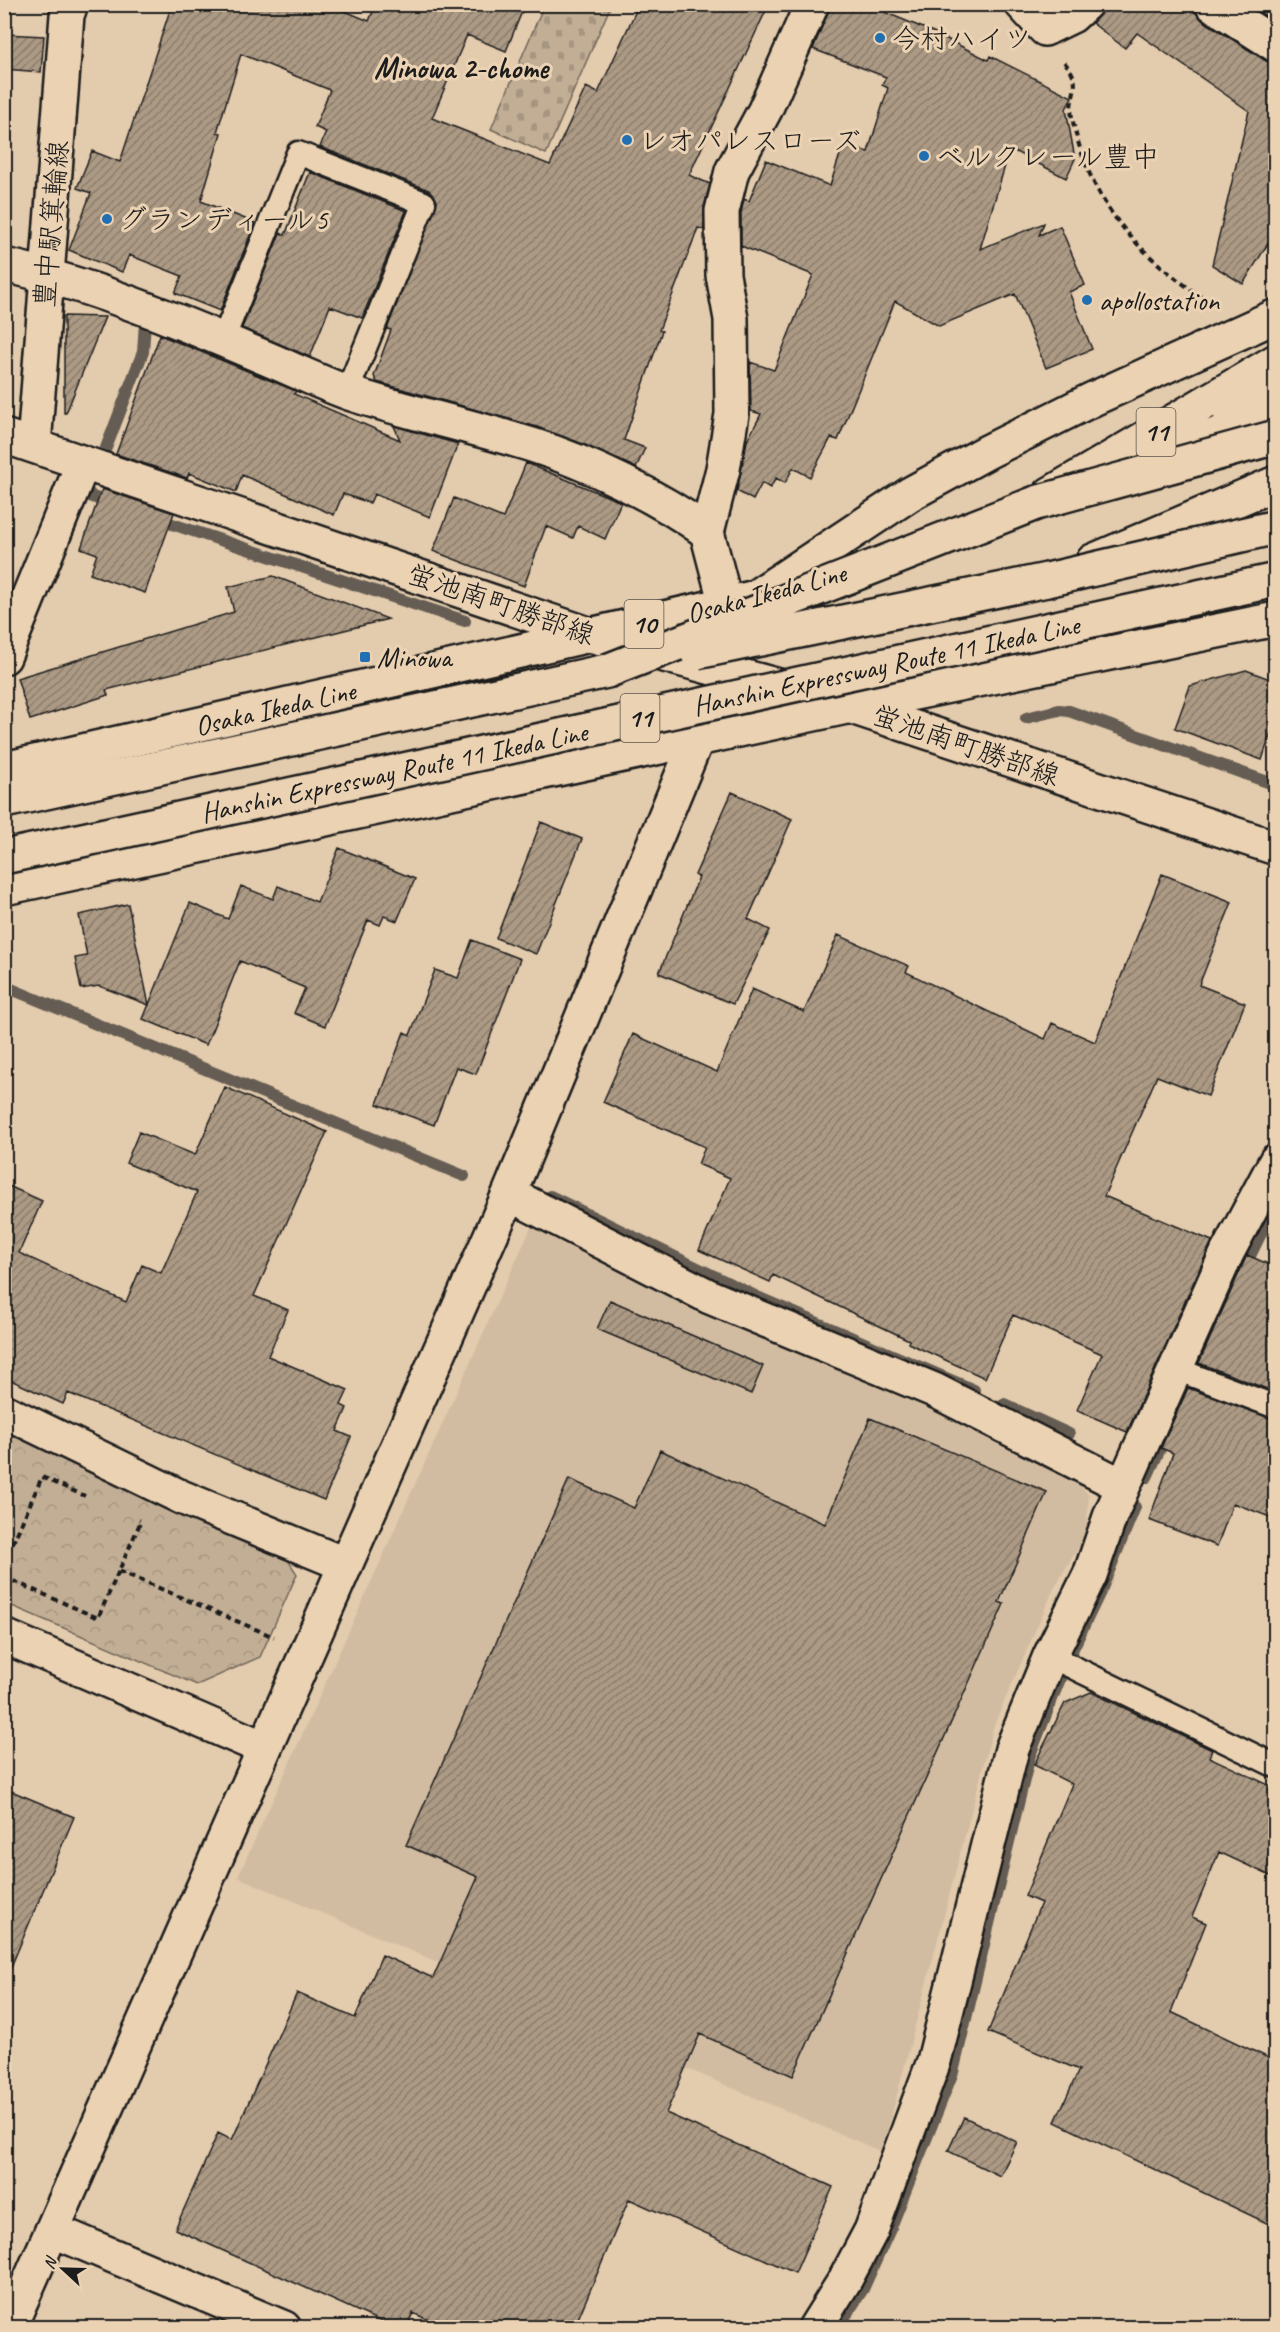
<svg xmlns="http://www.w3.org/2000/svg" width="1280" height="2332" font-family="Caveat,'Klee One',sans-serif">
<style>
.built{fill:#d2bca1}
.forest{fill:url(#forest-crowns);stroke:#6f6558;stroke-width:1.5}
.cemetery{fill:url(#cemetery-stones);stroke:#6f6558;stroke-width:1.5}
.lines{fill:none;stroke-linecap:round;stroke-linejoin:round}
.stream{stroke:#655d52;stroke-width:12}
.building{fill:url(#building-hatch);stroke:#1c1c1c;stroke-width:1.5}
.lane-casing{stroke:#1c1c1c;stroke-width:27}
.street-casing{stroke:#1c1c1c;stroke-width:38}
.secondary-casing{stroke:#1c1c1c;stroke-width:38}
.primary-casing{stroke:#1c1c1c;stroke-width:38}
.highway-casing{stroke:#1c1c1c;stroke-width:38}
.path{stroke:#1c1c1c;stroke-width:4;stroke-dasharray:6 4.5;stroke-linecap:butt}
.lane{stroke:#ebd2b3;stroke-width:22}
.street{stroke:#ebd2b3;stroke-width:33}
.secondary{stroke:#ebd2b3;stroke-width:33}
.primary{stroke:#ebd2b3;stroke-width:33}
.highway{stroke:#ebd2b3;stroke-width:33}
.highway-bridge-casing{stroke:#1c1c1c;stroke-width:38;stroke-linecap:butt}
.highway-bridge{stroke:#ebd2b3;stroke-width:33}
.poi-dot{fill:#1f6fb2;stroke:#ebd2b3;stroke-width:2}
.labels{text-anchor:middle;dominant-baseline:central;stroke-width:6;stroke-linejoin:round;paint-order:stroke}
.shield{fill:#ebd2b3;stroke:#5a5349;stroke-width:1.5}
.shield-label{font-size:27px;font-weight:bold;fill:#1c1c1c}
.poi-label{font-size:28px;fill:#1c1c1c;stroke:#ebd2b3;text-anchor:start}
.street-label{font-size:28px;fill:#1c1c1c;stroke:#ebd2b3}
.neighbourhood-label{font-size:30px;font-weight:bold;fill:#1c1c1c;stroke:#ebd2b3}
</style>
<defs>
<pattern id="forest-crowns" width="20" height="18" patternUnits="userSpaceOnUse" patternTransform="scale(1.5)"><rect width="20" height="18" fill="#c2ae95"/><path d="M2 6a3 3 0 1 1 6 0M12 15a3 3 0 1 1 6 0" fill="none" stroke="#a69580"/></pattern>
<pattern id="cemetery-stones" width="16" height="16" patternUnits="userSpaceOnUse" patternTransform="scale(1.5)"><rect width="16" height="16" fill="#c2ae95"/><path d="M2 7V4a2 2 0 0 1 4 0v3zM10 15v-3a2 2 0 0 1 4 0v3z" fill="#a69580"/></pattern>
<pattern id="building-hatch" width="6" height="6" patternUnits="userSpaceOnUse" patternTransform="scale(1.5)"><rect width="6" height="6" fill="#ac9a85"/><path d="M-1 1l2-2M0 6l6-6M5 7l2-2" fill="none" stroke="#8b7d6c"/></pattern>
</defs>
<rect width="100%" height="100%" fill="#e3cbad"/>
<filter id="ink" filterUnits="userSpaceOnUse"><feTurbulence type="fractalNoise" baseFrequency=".0167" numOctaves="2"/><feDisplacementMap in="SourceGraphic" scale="12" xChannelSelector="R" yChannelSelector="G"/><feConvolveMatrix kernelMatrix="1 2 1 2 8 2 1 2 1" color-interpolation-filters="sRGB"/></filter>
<g filter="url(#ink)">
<path class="built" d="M 533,1223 L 871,1377 L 1066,1470 L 1089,1495 L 1086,1535 L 1055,1586 L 994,1725 L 882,2152 L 238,1877 Z"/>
<path class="forest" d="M 4,1425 L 284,1554 L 297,1574 L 260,1657 L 197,1685 L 5,1603 Z"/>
<path class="cemetery" d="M 544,5 L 611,5 L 546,154 L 491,129 Z"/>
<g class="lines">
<path class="stream" d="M 106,448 L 143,352 L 145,322 L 133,318
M 90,494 L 90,496 L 112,504
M 157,519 L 465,621
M 1026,718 L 1059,710 L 1069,711 L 1276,785
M 4,986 L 464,1176
M 550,1196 L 755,1296 L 974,1390
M 1243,1270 L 1276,1203
M 1004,1404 L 1069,1434
M 1147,1477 L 1207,1348
M 838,2328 L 863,2289 L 891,2227 L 953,2072 L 1030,1755 L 1067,1661 L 1102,1588 L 1135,1507"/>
</g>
<path class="building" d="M 172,4 L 328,4 L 369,21 L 376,4 L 525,4 L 506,51 L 467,35 L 432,118 L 550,165 L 586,87 L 598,93 L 639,4 L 769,4 L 689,175 L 710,184 L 704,207 L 704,230 L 698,228 L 659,330 L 662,331 L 624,440 L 645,448 L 636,468 L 583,444 L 537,427 L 377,382 L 374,376 L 391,330 L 387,329 L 437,201 L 429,190 L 320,147 L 326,132 L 315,127 L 330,90 L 241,54 L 217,132 L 221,133 L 201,201 L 255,223 L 220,311 L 175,293 L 182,276 L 129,255 L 122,272 L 69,250 L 91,193 L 77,188 L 92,151 L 120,162 Z
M 831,4 L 865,4 L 933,32 L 988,60 L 990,56 L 1072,97 L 1066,109 L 1075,159 L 1066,178 L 1010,149 L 980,249 L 1044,223 L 1039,235 L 1060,226 L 1085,285 L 1069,292 L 1092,349 L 1046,368 L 1015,294 L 939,326 L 895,301 L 838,440 L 831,438 L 810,477 L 793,468 L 785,483 L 776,478 L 770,488 L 762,483 L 753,500 L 737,491 L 747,441 L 761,414 L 751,411 L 750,362 L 774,370 L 813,275 L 741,246 L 741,213 L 744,199 L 749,201 L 766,160 L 830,186 L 843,145 L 868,152 L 888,88 L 882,85 L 886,77 L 813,49 Z
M 1103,4 L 1193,4 L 1196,13 L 1202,20 L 1266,61 L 1275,64 L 1275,232 L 1243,284 L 1212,265 L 1249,111 L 1137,33 L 1125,48 L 1092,23 L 1103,10 Z
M 1248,4 L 1275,4 L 1275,22 Z
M 4,34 L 44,36 L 41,72 L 4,69 Z
M 310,172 L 406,211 L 362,318 L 330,306 L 310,357 L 242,328 L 280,233 L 285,235 Z
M 64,316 L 105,317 L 66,413 L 64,413 Z
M 160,335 L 296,391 L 294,394 L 400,440 L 394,426 L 458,444 L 430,517 L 374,494 L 370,503 L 343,494 L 334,515 L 242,475 L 236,492 L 189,473 L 187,478 L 116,454 Z
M 526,463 L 621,502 L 605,539 L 578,526 L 573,538 L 546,526 L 524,586 L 433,551 L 454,498 L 503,518 Z
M 102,489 L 174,513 L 145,593 L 90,574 L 97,554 L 81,548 Z
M 273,576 L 388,619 L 106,690 L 108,695 L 30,720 L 17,678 L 234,612 L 228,587 Z
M 1246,670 L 1275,681 L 1275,720 L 1262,760 L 1175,728 L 1190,686 Z
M 732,792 L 792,819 L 748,919 L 770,930 L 733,1004 L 659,973 L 699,877 L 695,875 Z
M 541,822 L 582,839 L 536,954 L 496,938 Z
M 339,848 L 415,879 L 397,921 L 384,916 L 380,925 L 368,920 L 325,1026 L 294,1013 L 305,988 L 240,961 L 206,1045 L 143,1019 L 190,903 L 228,919 L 241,886 L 273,899 L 278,886 L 317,902 Z
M 1162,874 L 1232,902 L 1199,985 L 1245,1003 L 1208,1096 L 1157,1076 L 1104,1196 L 1212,1241 L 1127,1432 L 1077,1410 L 1102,1354 L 1013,1315 L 985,1378 L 908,1343 L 909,1340 L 773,1275 L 770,1282 L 699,1250 L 730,1178 L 698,1164 L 705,1147 L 603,1102 L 633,1034 L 717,1072 L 752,989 L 804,1012 L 838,935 L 909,966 L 906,972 L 1045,1039 L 1052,1023 L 1095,1042 Z
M 128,904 L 149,1005 L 99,986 L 81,989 L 75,958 L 87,956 L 79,915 Z
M 472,940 L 520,959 L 476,1074 L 456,1067 L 434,1125 L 377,1104 L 404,1032 L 410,1035 L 435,970 L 458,978 Z
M 225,1087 L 327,1132 L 254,1296 L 288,1310 L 268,1356 L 348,1390 L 341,1405 L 347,1408 L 337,1431 L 351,1437 L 324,1500 L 68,1393 L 63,1404 L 4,1377 L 4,1184 L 42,1201 L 19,1253 L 126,1302 L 142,1265 L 161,1273 L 197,1192 L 126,1163 L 139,1132 L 195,1155 Z
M 1247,1255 L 1275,1267 L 1275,1392 L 1199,1363 Z
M 610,1300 L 763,1366 L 751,1394 L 597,1329 Z
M 1188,1388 L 1275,1420 L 1275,1519 L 1233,1503 L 1217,1546 L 1149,1520 L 1173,1453 L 1161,1448 Z
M 870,1418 L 1047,1492 L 999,1602 L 1004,1604 L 793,2076 L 700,2034 L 666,2113 L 833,2187 L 795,2273 L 629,2199 L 574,2328 L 447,2328 L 413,2313 L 406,2328 L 395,2328 L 175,2229 L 218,2133 L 232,2140 L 297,1993 L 355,2018 L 382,1955 L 433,1978 L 478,1877 L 406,1845 L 569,1479 L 634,1508 L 660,1450 L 825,1524 Z
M 1091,1692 L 1212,1750 L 1209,1757 L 1275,1788 L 1275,1878 L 1219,1852 L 1192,1917 L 1206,1923 L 1171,2012 L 1275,2061 L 1275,2227 L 1055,2122 L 1079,2070 L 988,2032 L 1041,1903 L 1025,1896 L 1072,1784 L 1034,1765 L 1065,1703 Z
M 4,1788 L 74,1817 L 5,1981 L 4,1981 Z
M 964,2117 L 1017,2142 L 1000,2176 L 948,2151 Z"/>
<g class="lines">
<g class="lane-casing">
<path id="lane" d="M 223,340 L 298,153 L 424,203 L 347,392
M 1176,1369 L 1276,1407
M 1050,1656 L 1276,1766"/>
</g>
<g class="street-casing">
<path id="street" d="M 1022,4 L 1045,29 L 1072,16 L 1085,4
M 1212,4 L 1276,45
M 4,265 C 88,283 181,322 261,356 C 290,368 319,382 349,393 C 409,413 472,426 532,445 C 589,463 659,497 707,532
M 34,445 L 67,15 L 71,4
M 752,599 L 910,494 L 987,452 L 1093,399 L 1276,316
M 726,605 L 707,532 L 723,469 L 732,414 L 731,319 L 723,275 L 722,211 L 732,171 L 765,110 L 812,4
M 4,657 L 83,463
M 509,1194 L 710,1297 L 934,1390 L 1123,1486
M 4,1411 L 181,1497 L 344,1564
M 4,1636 L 264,1748
M 52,2230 L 284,2328
M 9,2328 L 509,1194 L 697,739
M 815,2328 L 845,2280 L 871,2231 L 934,2061 L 1012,1749 L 1050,1656 L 1090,1575 L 1111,1514 L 1227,1253 L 1276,1161"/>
</g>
<g class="secondary-casing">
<path id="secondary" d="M 4,436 L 594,636 L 790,689
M 840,703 L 1276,848"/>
</g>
<g class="primary-casing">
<path id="primary" d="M 4,769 L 778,592
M 4,888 L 851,706 L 1276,619"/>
</g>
<g class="highway-casing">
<path id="highway" d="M 1229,410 L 1276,388
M 1158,457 L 1264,417
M 1050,494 L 1276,361
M 1093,561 L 1276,483
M 4,801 L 607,671"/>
</g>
<path class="path" d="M 1064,62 C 1086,86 1067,93 1072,117 C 1090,206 1138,254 1210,303
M 4,1563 L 42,1477 L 85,1496
M 119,1571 L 274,1637
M 4,1577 L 98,1618 L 141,1521 L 139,1520"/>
<use href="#lane" class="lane"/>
<use href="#street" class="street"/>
<use href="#secondary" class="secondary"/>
<use href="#primary" class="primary"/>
<use href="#highway" class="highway"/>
<g class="highway-bridge-casing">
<path id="highway-bridge" d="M 697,652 L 1047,580 L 1276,527
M 607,671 L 1036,503 L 1276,437
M 4,857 L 1276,580"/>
</g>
<use href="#highway-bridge" class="highway-bridge"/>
</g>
</g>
<g class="poi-dot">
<circle cx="880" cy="38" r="6"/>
<circle cx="627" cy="140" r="6"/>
<circle cx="924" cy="156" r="6"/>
<circle cx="107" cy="219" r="6"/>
<circle cx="1087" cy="300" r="6"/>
<rect x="359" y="651" width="12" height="12" rx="3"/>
</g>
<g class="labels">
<g class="shield">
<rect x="1136.5" y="408" width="39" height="48" rx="4.5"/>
<rect x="624.5" y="600" width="39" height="48" rx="4.5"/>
<rect x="620.5" y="694" width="39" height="48" rx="4.5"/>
</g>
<g class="shield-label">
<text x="1156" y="432">11</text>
<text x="644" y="624">10</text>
<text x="640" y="718">11</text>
</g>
<g class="poi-label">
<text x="892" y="38">今村ハイツ</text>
<text x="639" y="140">レオパレスローズ</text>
<text x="936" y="156">ベルクレール豊中</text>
<text x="119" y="219">グランディール5</text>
<text x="1099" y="300">apollostation</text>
<text x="377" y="657">Minowa</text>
</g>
<g class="street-label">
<text transform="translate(51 224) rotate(-85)">豊中駅箕輪線</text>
<text transform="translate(766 593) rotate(-15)">Osaka Ikeda Line</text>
<text transform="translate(501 604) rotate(19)">蛍池南町勝部線</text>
<text transform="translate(886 665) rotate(-12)">Hanshin Expressway Route 11 Ikeda Line</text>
<text transform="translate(275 708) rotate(-13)">Osaka Ikeda Line</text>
<text transform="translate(966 745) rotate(19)">蛍池南町勝部線</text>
<text transform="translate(394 772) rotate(-12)">Hanshin Expressway Route 11 Ikeda Line</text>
</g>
<g class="neighbourhood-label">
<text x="461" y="68">Minowa 2-chome</text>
</g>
</g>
<rect width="1280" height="2332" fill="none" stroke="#ebd2b3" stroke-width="24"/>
<rect x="12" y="12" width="1256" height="2308" fill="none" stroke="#1c1c1c" stroke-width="2" filter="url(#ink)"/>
<g transform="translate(63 2269) rotate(292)" stroke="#ebd2b3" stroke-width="4.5" paint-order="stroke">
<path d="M0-4.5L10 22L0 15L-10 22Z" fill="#1c1c1c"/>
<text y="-9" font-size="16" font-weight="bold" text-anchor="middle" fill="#1c1c1c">N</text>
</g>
</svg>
